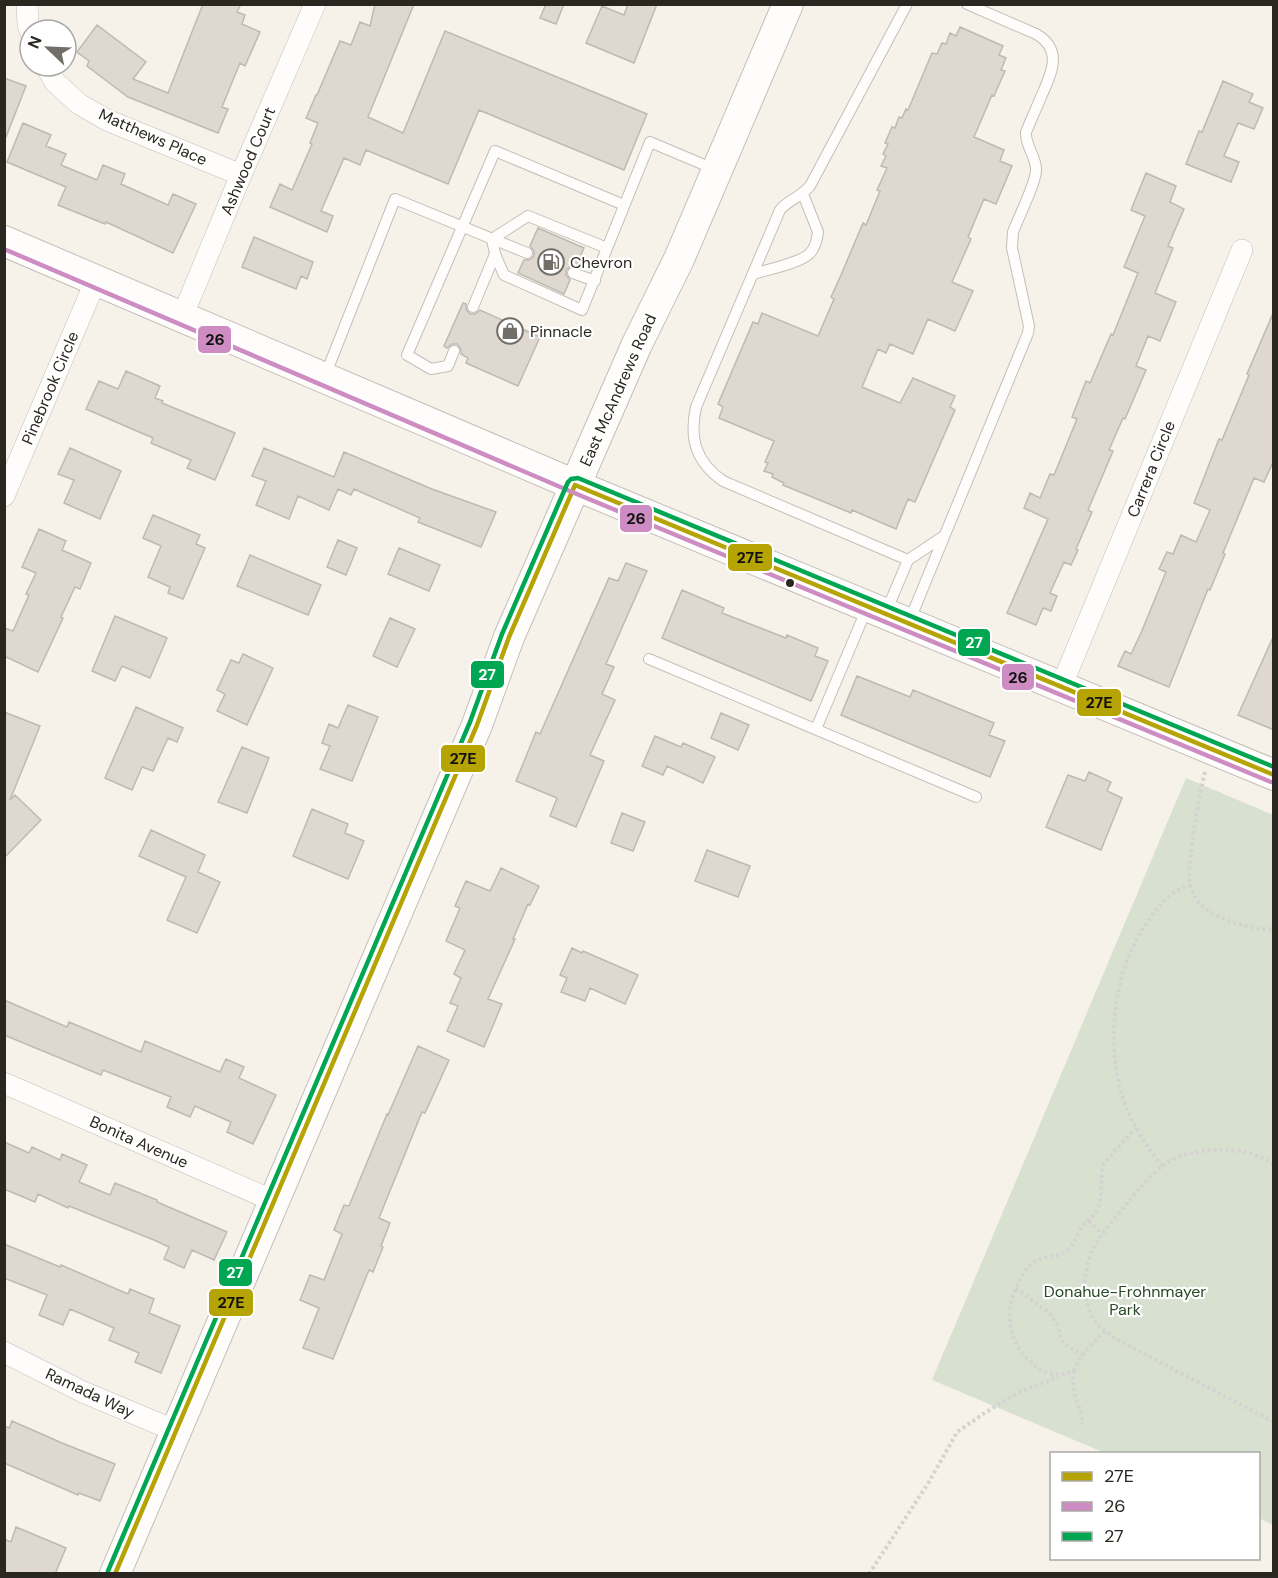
<svg xmlns="http://www.w3.org/2000/svg" width="1278" height="1578" font-family="'DM Sans',sans-serif">
<style>
.green{fill:#d8e0d0}
.building{fill:#dfd8d1;stroke:#beb9b4;stroke-width:1.5}
.lines{fill:none;stroke-linecap:round;stroke-linejoin:round}
.lane-casing{stroke:#c2bfb8;stroke-width:12}
.street-casing{stroke:#c2bfb8;stroke-width:22}
.secondary-casing{stroke:#c2bfb8;stroke-width:32}
.path{stroke:#d4d3d0;stroke-width:4;stroke-dasharray:3 3;stroke-linecap:butt}
.lane{stroke:#fefdfc;stroke-width:10}
.street{stroke:#fefdfc;stroke-width:21}
.secondary{stroke:#fefdfc;stroke-width:30}
.bus-1-casing{stroke:#fff;stroke-width:9}
.bus-2-casing{stroke:#fff;stroke-width:9}
.bus-3-casing{stroke:#fff;stroke-width:9}
.bus-1{stroke:#b5a403;stroke-width:4.5}
.bus-2{stroke:#ce8dc2;stroke-width:4.5}
.bus-3{stroke:#00a651;stroke-width:4.5}
.bus-dot{fill:#2a2721;stroke:#fff;stroke-width:2}
.labels{text-anchor:middle;dominant-baseline:central;stroke-width:4.5;stroke-linejoin:round;paint-order:stroke}
.street-label{font-size:16px;fill:#2a2721;stroke:#fff}
.poi-label{font-size:16px;fill:#2a2721;stroke:#fff;text-anchor:start}
.park-label{font-size:16px;fill:#264823;stroke:#fff}
.line-badge{stroke:#fff;stroke-width:2}
.badge-label{font-size:16px;text-anchor:middle;font-weight:bold;fill:#fff}
.pale-badge-label{font-size:16px;text-anchor:middle;font-weight:bold;fill:#111}
</style>
<rect width="100%" height="100%" fill="#f6f2e9"/>
<path class="green" d="M 1186,778 L 1273,815 L 1273,1525 L 1259,1518 L 1258,1454 L 1105,1453 L 932,1380 Z"/>
<path class="building" d="M 203,4 L 241,4 L 237,12 L 245,15 L 242,24 L 260,32 L 245,66 L 240,63 L 222,107 L 228,109 L 218,133 L 128,97 L 87,66 L 89,61 L 77,52 L 97,25 L 146,62 L 133,79 L 168,93 Z
M 375,4 L 414,4 L 368,117 L 403,133 L 445,31 L 647,114 L 624,170 L 479,110 L 448,184 L 366,150 L 360,165 L 344,158 L 321,211 L 333,216 L 327,232 L 270,207 L 280,184 L 292,190 L 312,144 L 310,143 L 318,123 L 306,118 L 316,95 L 317,95 L 340,41 L 351,45 L 360,22 L 370,26 Z
M 546,4 L 564,4 L 556,24 L 540,18 Z
M 628,4 L 657,4 L 634,63 L 586,43 L 602,6 L 624,15 Z
M 960,27 L 1003,46 L 999,55 L 1006,58 L 1001,70 L 1005,71 L 994,96 L 992,95 L 974,137 L 1004,150 L 1000,161 L 1012,166 L 996,204 L 984,199 L 968,237 L 971,239 L 952,282 L 973,291 L 955,331 L 928,319 L 913,354 L 890,344 L 886,353 L 878,349 L 862,387 L 900,403 L 913,378 L 955,396 L 950,407 L 955,410 L 915,502 L 908,499 L 896,529 L 852,510 L 851,513 L 783,485 L 784,483 L 772,477 L 773,474 L 764,471 L 768,463 L 765,462 L 774,441 L 719,418 L 723,407 L 718,404 L 753,322 L 758,324 L 762,313 L 818,336 L 834,299 L 831,297 L 841,275 L 863,223 L 866,225 L 880,191 L 877,190 L 887,168 L 881,166 L 886,156 L 883,154 L 888,144 L 885,143 L 892,127 L 895,128 L 899,117 L 902,118 L 906,109 L 908,110 L 932,53 L 937,54 L 942,43 L 946,44 L 950,33 L 956,36 Z
M 4,78 L 26,86 L 6,137 L 4,137 Z
M 1223,81 L 1253,94 L 1249,102 L 1263,108 L 1254,129 L 1238,123 L 1224,156 L 1239,162 L 1231,182 L 1186,164 L 1199,131 L 1202,132 Z
M 23,123 L 51,135 L 46,146 L 66,154 L 61,165 L 97,180 L 103,165 L 125,174 L 121,184 L 168,205 L 173,194 L 196,204 L 173,253 L 106,222 L 105,224 L 58,205 L 66,187 L 7,162 Z
M 1146,173 L 1176,186 L 1170,202 L 1184,209 L 1168,246 L 1173,248 L 1155,293 L 1176,302 L 1160,341 L 1148,336 L 1136,366 L 1146,370 L 1125,419 L 1123,418 L 1109,450 L 1113,451 L 1088,510 L 1092,512 L 1076,549 L 1078,550 L 1071,565 L 1064,562 L 1050,593 L 1057,596 L 1051,611 L 1043,608 L 1036,625 L 1007,613 L 1048,519 L 1024,508 L 1030,493 L 1040,498 L 1050,474 L 1054,475 L 1077,419 L 1072,417 L 1086,381 L 1090,383 L 1111,334 L 1113,335 L 1138,273 L 1124,267 L 1145,216 L 1131,210 Z
M 538,228 L 584,248 L 576,266 L 571,266 L 566,270 L 566,275 L 570,280 L 564,294 L 518,273 L 524,260 L 529,260 L 534,256 L 534,251 L 530,246 Z
M 254,237 L 313,262 L 307,279 L 301,276 L 296,289 L 242,267 Z
M 463,303 L 466,304 L 466,309 L 470,314 L 475,314 L 480,310 L 540,337 L 518,386 L 466,363 L 468,358 L 461,354 L 461,349 L 457,344 L 452,344 L 447,348 L 444,346 Z
M 1274,311 L 1274,460 L 1264,482 L 1254,478 L 1223,553 L 1225,554 L 1210,590 L 1208,589 L 1169,687 L 1118,666 L 1125,651 L 1131,654 L 1141,633 L 1166,572 L 1159,569 L 1167,552 L 1173,554 L 1181,535 L 1196,542 L 1210,510 L 1194,503 L 1219,439 L 1222,440 L 1249,375 L 1247,374 Z
M 126,371 L 160,386 L 155,398 L 163,401 L 162,403 L 235,433 L 215,480 L 187,468 L 191,460 L 151,443 L 153,438 L 86,409 L 99,381 L 118,389 Z
M 70,448 L 121,471 L 100,519 L 64,503 L 74,480 L 58,474 Z
M 264,448 L 334,477 L 344,452 L 432,489 L 496,512 L 481,547 L 418,522 L 420,518 L 354,489 L 351,495 L 338,489 L 329,510 L 298,496 L 289,519 L 256,505 L 266,481 L 252,476 Z
M 153,515 L 200,535 L 196,544 L 205,548 L 183,599 L 168,593 L 170,587 L 148,577 L 161,546 L 143,538 Z
M 39,529 L 66,541 L 62,550 L 91,563 L 80,589 L 75,587 L 61,617 L 63,618 L 38,672 L 4,656 L 4,628 L 13,631 L 29,595 L 26,594 L 36,573 L 22,567 Z
M 338,540 L 357,548 L 346,575 L 327,567 Z
M 399,548 L 440,565 L 429,591 L 388,574 Z
M 250,555 L 321,585 L 308,615 L 237,586 Z
M 626,563 L 647,571 L 606,664 L 614,667 L 602,694 L 615,700 L 590,755 L 604,761 L 576,827 L 550,816 L 557,798 L 516,781 L 536,732 L 540,734 L 609,578 L 618,581 Z
M 682,590 L 724,608 L 722,613 L 786,638 L 787,635 L 818,648 L 815,656 L 828,661 L 811,701 L 662,638 Z
M 115,616 L 167,638 L 150,678 L 122,666 L 115,681 L 92,671 Z
M 390,618 L 415,629 L 397,667 L 373,656 Z
M 1274,635 L 1274,730 L 1238,715 Z
M 243,654 L 273,668 L 247,725 L 217,711 L 225,694 L 217,690 L 231,660 L 239,663 Z
M 857,676 L 910,697 L 913,690 L 994,723 L 989,735 L 1005,741 L 990,777 L 841,715 Z
M 348,705 L 378,717 L 352,781 L 320,769 L 330,746 L 322,743 L 329,724 L 338,728 Z
M 136,707 L 183,728 L 177,742 L 168,738 L 153,771 L 142,767 L 132,790 L 105,778 Z
M 4,712 L 40,726 L 10,800 L 15,795 L 41,820 L 4,858 Z
M 721,713 L 749,725 L 738,750 L 711,738 Z
M 655,736 L 681,747 L 683,743 L 715,757 L 703,783 L 667,766 L 663,775 L 642,766 Z
M 242,747 L 269,758 L 247,813 L 218,802 Z
M 1089,772 L 1111,782 L 1107,791 L 1122,798 L 1101,850 L 1046,827 L 1068,775 L 1085,781 Z
M 312,809 L 348,824 L 345,833 L 364,841 L 348,879 L 293,856 Z
M 622,813 L 645,822 L 633,851 L 611,843 Z
M 151,830 L 205,855 L 198,872 L 220,882 L 197,933 L 167,920 L 186,877 L 139,856 Z
M 707,850 L 750,866 L 738,897 L 695,881 Z
M 501,868 L 539,886 L 530,905 L 528,904 L 513,939 L 515,939 L 488,999 L 502,1004 L 484,1047 L 447,1031 L 458,1006 L 450,1003 L 461,978 L 454,974 L 465,950 L 446,941 L 460,908 L 455,906 L 466,881 L 490,891 Z
M 572,948 L 582,953 L 583,951 L 638,975 L 625,1004 L 590,988 L 585,1001 L 561,992 L 567,978 L 560,975 Z
M 4,1000 L 67,1027 L 69,1022 L 141,1052 L 145,1041 L 220,1072 L 226,1059 L 244,1067 L 239,1078 L 276,1095 L 253,1144 L 227,1132 L 231,1122 L 195,1106 L 190,1117 L 167,1107 L 171,1097 L 103,1070 L 101,1075 L 4,1035 Z
M 418,1046 L 449,1060 L 425,1113 L 422,1112 L 379,1218 L 390,1223 L 381,1246 L 383,1247 L 373,1272 L 369,1270 L 333,1359 L 303,1348 L 319,1308 L 300,1300 L 310,1275 L 324,1280 L 342,1234 L 334,1230 L 344,1205 L 349,1206 L 387,1114 L 388,1115 Z
M 4,1142 L 29,1153 L 32,1147 L 60,1160 L 62,1154 L 87,1165 L 79,1182 L 110,1195 L 115,1183 L 157,1200 L 157,1202 L 227,1232 L 214,1260 L 192,1250 L 184,1268 L 164,1259 L 169,1247 L 154,1240 L 69,1206 L 68,1208 L 38,1194 L 35,1202 L 4,1189 Z
M 4,1244 L 60,1267 L 61,1265 L 128,1294 L 130,1289 L 154,1299 L 149,1313 L 180,1326 L 161,1373 L 135,1362 L 139,1353 L 109,1340 L 114,1328 L 70,1309 L 63,1325 L 39,1315 L 47,1295 L 4,1278 Z
M 12,1421 L 62,1443 L 115,1464 L 100,1501 L 79,1493 L 78,1495 L 4,1463 L 4,1426 L 9,1428 Z
M 16,1527 L 66,1548 L 55,1574 L 4,1574 L 4,1539 L 11,1542 Z"/>
<g class="lines">
<g class="lane-casing">
<path id="lane" d="M 907,4 L 810,186 C 801,197 788,200 780,210 L 696,407 C 689,439 696,462 723,481 L 908,560 L 944,536
M 607,248 L 528,216 L 492,239 L 495,254 L 504,275 L 582,310 L 650,142 L 714,169
M 573,273 L 595,281
M 753,274 C 766,270 800,263 809,254 C 815,249 817,240 818,232 L 803,194
M 473,307 L 495,254
M 454,351 L 448,366 L 431,369 L 407,355 L 495,151 L 624,205
M 325,376 L 395,199 L 527,253
M 886,612 L 908,560
M 909,622 L 1028,333 L 1029,326 L 1012,248 L 1013,232 C 1018,218 1037,181 1036,169 C 1036,156 1025,146 1026,132 C 1031,120 1036,109 1041,97 C 1051,74 1064,50 1036,34 L 967,4
M 649,659 L 976,797
M 816,729 L 867,608"/>
</g>
<g class="street-casing">
<path id="street" d="M 27,4 L 28,24 L 30,31
M 46,66 L 55,82 L 79,104 L 107,120 L 241,175
M 182,317 L 241,175 L 315,4
M 4,496 L 96,280
M 1061,687 L 1242,250
M 4,1083 L 274,1201
M 4,1352 L 83,1392 L 176,1431"/>
</g>
<g class="secondary-casing">
<path id="secondary" d="M 4,241 L 575,485 L 1274,775
M 115,1574 L 477,725 L 509,637 L 637,344 L 679,259 L 788,4"/>
</g>
<path class="path" d="M 1205,772 C 1199,796 1195,821 1192,846 C 1191,858 1188,871 1190,883 C 1195,918 1246,928 1274,930
M 1274,1164 C 1264,1159 1254,1154 1244,1152 C 1222,1147 1197,1150 1176,1158 C 1157,1166 1142,1186 1129,1201 C 1117,1216 1102,1232 1093,1249 C 1082,1271 1081,1308 1100,1327 C 1104,1331 1110,1334 1114,1338 L 1274,1422
M 1162,1166 C 1150,1150 1138,1134 1130,1116 C 1104,1061 1110,978 1144,927 C 1156,909 1168,892 1190,885
M 1089,1221 L 1103,1234
M 1016,1288 L 1050,1314 L 1058,1326 L 1061,1339 L 1064,1344 L 1082,1355
M 1105,1331 C 1093,1343 1081,1354 1074,1370 C 1059,1378 1046,1375 1033,1364 C 1008,1344 1004,1313 1017,1286 C 1021,1277 1025,1269 1032,1263 C 1043,1255 1056,1259 1066,1251 C 1074,1246 1076,1236 1081,1228 C 1084,1223 1090,1220 1094,1215 C 1106,1199 1098,1180 1104,1163 L 1136,1128
M 1074,1370 C 1073,1379 1073,1387 1075,1395 C 1078,1407 1082,1410 1082,1424
M 869,1574 L 929,1482 L 957,1432 L 983,1414 L 1019,1392 L 1046,1382 L 1059,1376"/>
<use href="#lane" class="lane"/>
<use href="#street" class="street"/>
<use href="#secondary" class="secondary"/>
<g class="bus-1-casing">
<path id="bus-1" d="M 575,485 L 1274,775
M 115,1574 L 477,725 L 509,637 L 575,485"/>
</g>
<g class="bus-2-casing">
<path id="bus-2" d="M 4,249 L 572,492 L 1271,782"/>
</g>
<g class="bus-3-casing">
<path id="bus-3" d="M 108,1571 L 470,722 L 502,634 L 568,482 L 571,479 L 578,478 L 1274,767"/>
</g>
<use href="#bus-1" class="bus-1"/>
<use href="#bus-2" class="bus-2"/>
<use href="#bus-3" class="bus-3"/>
</g>
<defs>
<g id="fuel-ring" transform="scale(1.35)"><circle r="9.5" fill="#fff" stroke="#716e67" stroke-width="1.5"/><path d="M-5.5-6h7V0h2V4h1.3V-2.5L3-4.5l.8-.8L6-3V5H2.5V1h-1V6h-7ZM-4.2-4.7v3.2H.2V-4.7Z" fill="#716e67"/></g>
<g id="shop-ring" transform="scale(1.35)"><circle r="9.5" fill="#fff" stroke="#716e67" stroke-width="1.5"/><path d="M-5-2.5h2.3a2.7 3.5 0 0 1 5.4 0H5L5.5 6h-11ZM-1.5-2.5h3a1.5 2.3 0 0 0-3 0Z" fill="#716e67"/></g>
</defs>
<g fill-rule="evenodd">
<use href="#fuel-ring" x="551" y="262"/>
<use href="#shop-ring" x="510" y="331"/>
</g>
<circle class="bus-dot" cx="790" cy="583" r="5"/>
<g class="labels">
<g class="street-label">
<text transform="translate(153 137) rotate(24)">Matthews Place</text>
<text transform="translate(248 161) rotate(-67)">Ashwood Court</text>
<text transform="translate(50 388) rotate(-67)">Pinebrook Circle</text>
<text transform="translate(618 390) rotate(-66)">East McAndrews Road</text>
<text transform="translate(1151 469) rotate(-68)">Carrera Circle</text>
<text transform="translate(139 1142) rotate(24)">Bonita Avenue</text>
<text transform="translate(90 1393) rotate(25)">Ramada Way</text>
</g>
<g class="poi-label">
<text x="570" y="262">Chevron</text>
<text x="530" y="331">Pinnacle</text>
</g>
<g class="park-label">
<text x="1125" y="1291">Donahue-Frohnmayer<tspan x="1125" dy="18">Park</tspan></text>
</g>
</g>
<g class="line-badge">
<rect x="197" y="325" width="35" height="29" rx="6" fill="#ce8dc2"/>
<rect x="619" y="504" width="34" height="29" rx="6" fill="#ce8dc2"/>
<rect x="727" y="543" width="46" height="29" rx="6" fill="#b5a403"/>
<rect x="957" y="628" width="34" height="29" rx="6" fill="#00a651"/>
<rect x="470" y="660" width="35" height="29" rx="6" fill="#00a651"/>
<rect x="1001" y="663" width="34" height="28" rx="6" fill="#ce8dc2"/>
<rect x="1076" y="688" width="46" height="29" rx="6" fill="#b5a403"/>
<rect x="440" y="744" width="46" height="29" rx="6" fill="#b5a403"/>
<rect x="218" y="1258" width="35" height="29" rx="6" fill="#00a651"/>
<rect x="208" y="1288" width="46" height="29" rx="6" fill="#b5a403"/>
</g>
<g class="badge-label">
<text x="974" y="648">27</text>
<text x="487" y="680">27</text>
<text x="235" y="1278">27</text>
</g>
<g class="pale-badge-label">
<text x="215" y="345">26</text>
<text x="636" y="524">26</text>
<text x="750" y="563">27E</text>
<text x="1018" y="683">26</text>
<text x="1099" y="708">27E</text>
<text x="463" y="764">27E</text>
<text x="231" y="1308">27E</text>
</g>
<rect width="1278" height="1578" fill="none" stroke="#2a2721" stroke-width="12"/>
<rect x="1050" y="1452" width="210" height="108" fill="#ffffff" stroke="#aaa9a6" stroke-width="1.5"/>
<rect x="1062" y="1472" width="30" height="9" fill="#b5a403" stroke="#aaa9a6" stroke-width="1.5"/>
<text x="1104" y="1482" font-size="18" fill="#2a2721">27E</text>
<rect x="1062" y="1502" width="30" height="9" fill="#ce8dc2" stroke="#aaa9a6" stroke-width="1.5"/>
<text x="1104" y="1512" font-size="18" fill="#2a2721">26</text>
<rect x="1062" y="1532" width="30" height="9" fill="#00a651" stroke="#aaa9a6" stroke-width="1.5"/>
<text x="1104" y="1542" font-size="18" fill="#2a2721">27</text>
<g transform="translate(48 48) rotate(293)"><circle r="28" fill="#ffffff" stroke="#aaa9a6" stroke-width="1.5"/>
<path d="M0-4.5L10 22L0 15L-10 22Z" fill="#716e67"/>
<text y="-9" font-size="16" font-weight="bold" text-anchor="middle" fill="#2a2721">N</text>
</g>
</svg>
